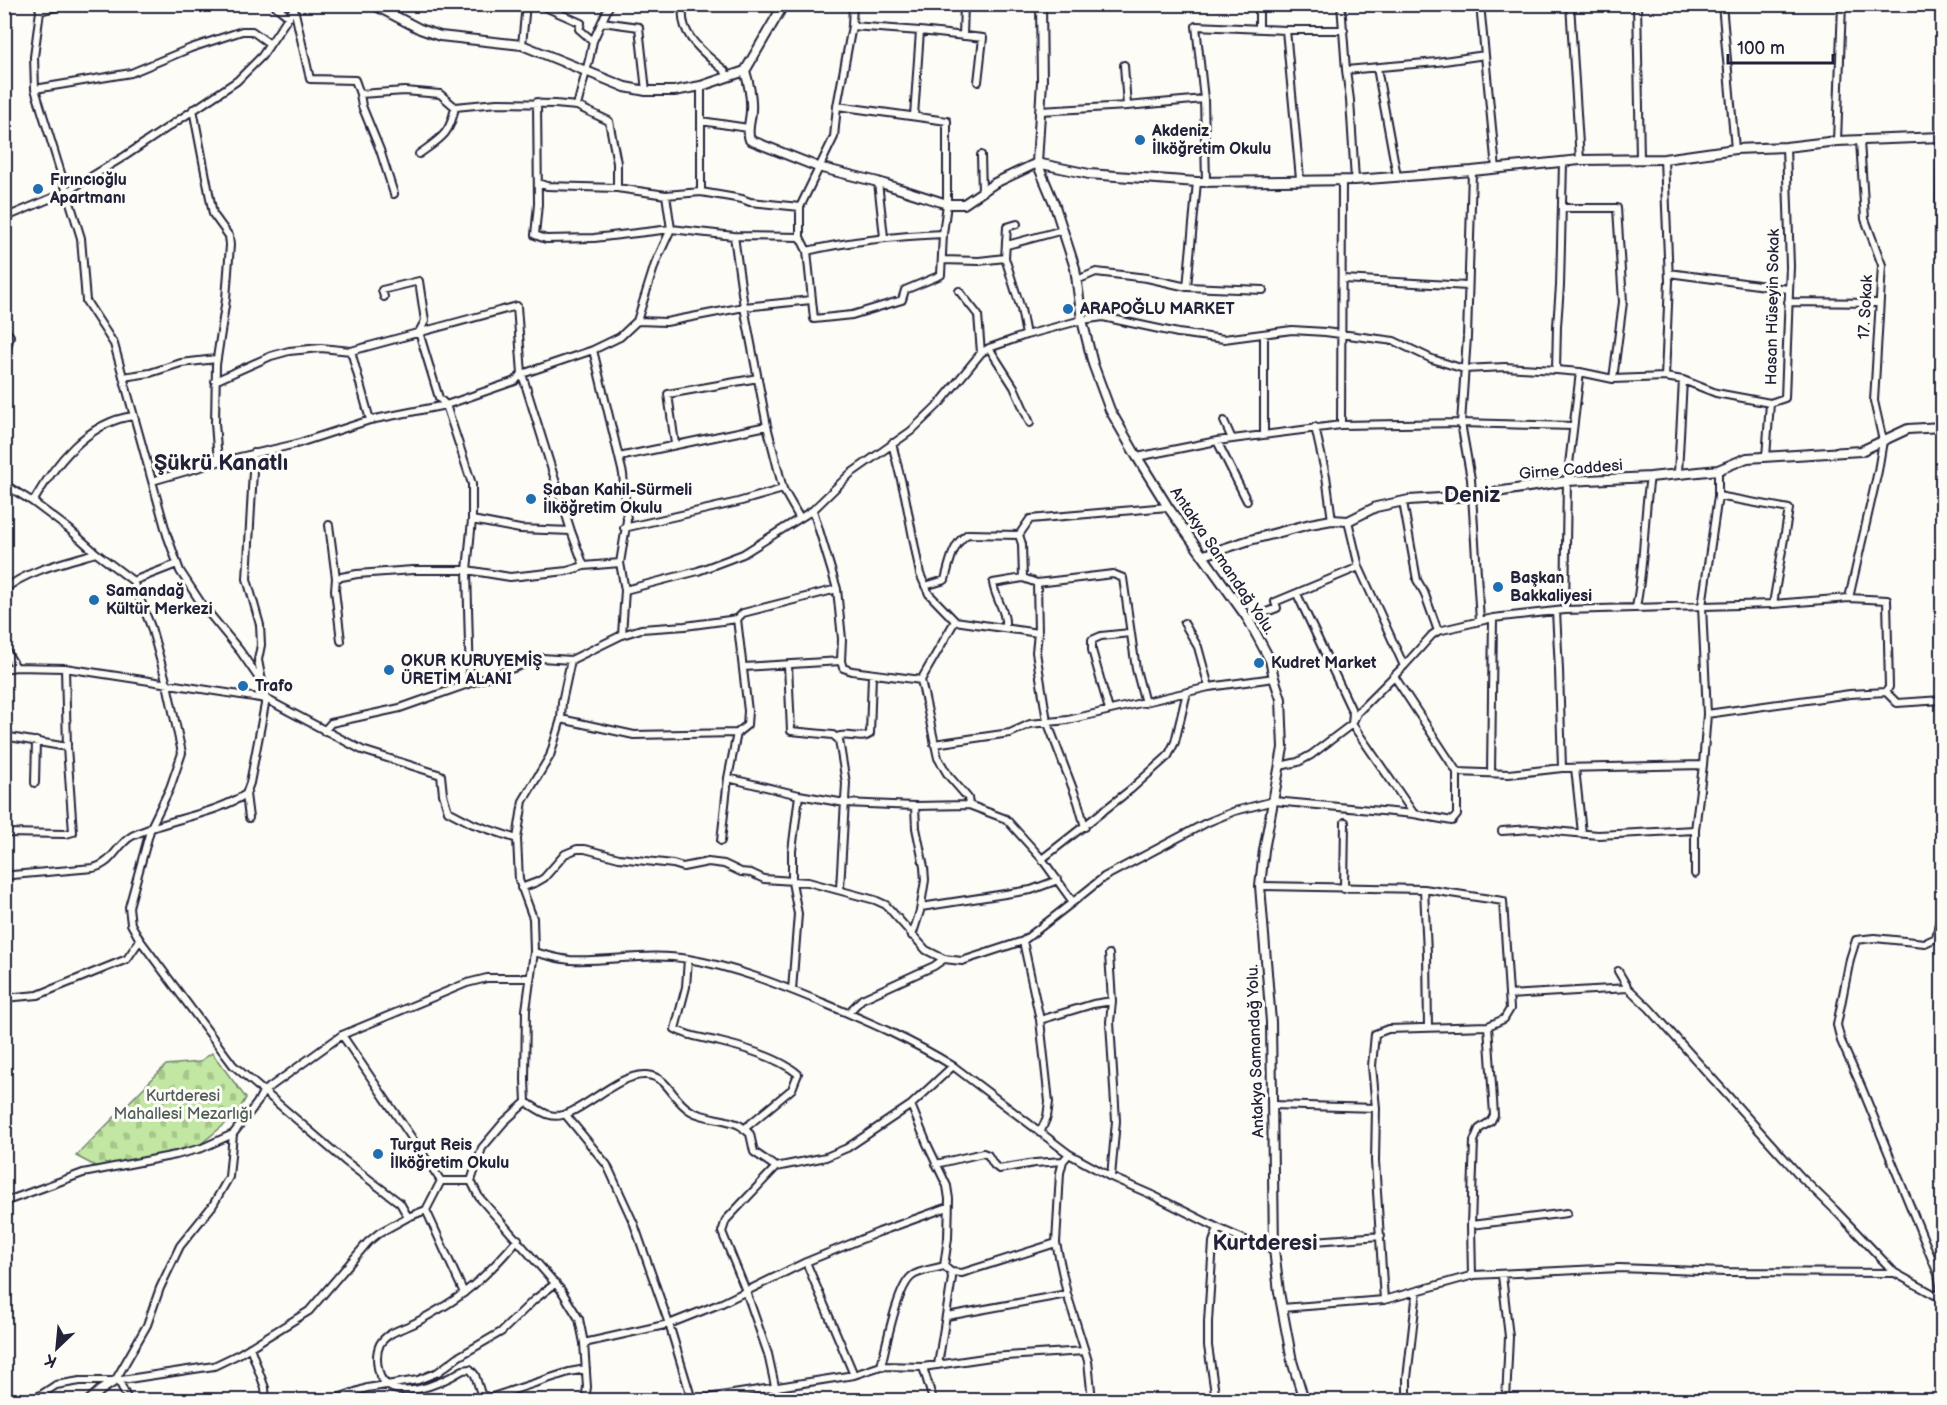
<svg xmlns="http://www.w3.org/2000/svg" width="1947" height="1405" font-family="'Balsamiq Sans',sans-serif">
<style>
.cemetery{fill:url(#cemetery-stones);stroke:#72846e;stroke-width:1.5}
.lines{fill:none;stroke-linecap:round;stroke-linejoin:round}
.minor-casing{stroke:#22223b;stroke-width:10}
.tertiary-casing{stroke:#22223b;stroke-width:12}
.minor{stroke:#fdfcf7;stroke-width:6}
.tertiary{stroke:#fdfcf7;stroke-width:8}
.poi-dot{fill:#1f6fb2;stroke:#fdfcf7;stroke-width:2}
.labels{text-anchor:middle;dominant-baseline:central;stroke-width:6;stroke-linejoin:round;paint-order:stroke}
.poi-label{font-size:16px;font-weight:bold;fill:#22223b;stroke:#fdfcf7;text-anchor:start}
.street-label{font-size:16px;fill:#22223b;stroke:#fdfcf7}
.park-label{font-size:16px;fill:#525d5a;stroke:#fdfcf7}
.district-label{font-size:22px;font-weight:bold;fill:#22223b;stroke:#fdfcf7}
</style>
<defs>
<pattern id="cemetery-stones" width="16" height="16" patternUnits="userSpaceOnUse" patternTransform="scale(1.5)"><rect width="16" height="16" fill="#c1e7a2"/><path d="M2 7V4a2 2 0 0 1 4 0v3zM10 15v-3a2 2 0 0 1 4 0v3z" fill="#a6c68c"/></pattern>
</defs>
<rect width="100%" height="100%" fill="#fdfcf7"/>
<filter id="ink" filterUnits="userSpaceOnUse"><feTurbulence type="fractalNoise" baseFrequency=".0167" numOctaves="2"/><feDisplacementMap in="SourceGraphic" scale="12" xChannelSelector="R" yChannelSelector="G"/><feConvolveMatrix kernelMatrix="1 2 1 2 8 2 1 2 1" color-interpolation-filters="sRGB"/></filter>
<g filter="url(#ink)">
<path class="cemetery" d="M 212,1053 L 246,1098 L 236,1115 L 197,1147 L 97,1167 L 76,1156 L 166,1065 L 199,1062 Z"/>
<g class="lines">
<g class="minor-casing">
<path id="minor" d="M 38,4 L 40,11 L 34,57 L 35,89 L 81,238 L 86,301 L 114,344 L 167,535 L 180,571 L 203,606 L 240,651 L 262,683 L 266,699 L 362,750 L 441,775 L 443,794 L 448,811 L 473,824 L 517,839
M 273,4 L 289,17
M 538,4 L 581,23 L 579,29 L 593,41
M 684,4 C 676,35 706,54 725,71 L 728,77
M 1341,4 L 1346,70 L 1350,100 L 1355,180
M 1480,4 L 1496,169
M 1570,4 L 1580,160
M 1637,4 L 1640,158
M 1722,4 L 1735,149
M 1941,4 L 1942,137
M 294,8 L 310,79 L 355,80 L 360,94 L 405,91 L 440,94 L 455,107 L 497,103 L 555,104 L 577,106 L 609,121 L 617,163 L 617,188 L 666,195 L 701,192 L 742,199 L 750,202 L 800,207
M 40,11 L 69,4
M 602,22 L 639,27 L 646,91
M 852,26 L 920,31 L 983,38 L 978,82
M 1259,29 L 1259,4
M 1286,30 L 1300,179
M 963,36 L 964,4
M 522,45 L 526,4
M 1124,65 L 1127,106
M 1377,68 L 1397,176
M 1346,70 L 1437,62 L 1485,55
M 701,86 L 701,192
M 35,89 L 131,73 L 191,48 L 242,31 L 252,31 L 270,44
M 360,94 L 362,106 L 380,150 L 394,194
M 537,102 L 538,204 L 535,235 L 546,239 L 594,238 L 671,229 L 734,236 L 800,237
M 577,106 L 590,56 L 593,41 L 610,4
M 837,106 L 947,121 L 947,204 L 943,234 L 941,275 L 905,290 L 902,300 L 852,315 L 814,319 L 807,251 L 800,237 L 800,207 L 834,137 L 837,106 L 852,26 L 853,4
M 193,109 L 213,214 L 229,236 L 230,245 L 226,299 L 216,365 L 215,423 L 218,462
M 1040,111 L 1127,106 L 1204,99
M 914,116 L 920,31
M 701,121 L 748,128
M 1837,141 L 1842,4
M 419,154 C 441,138 450,135 455,107
M 981,155 L 982,191
M 1664,159 L 1669,281 L 1665,377
M 1472,171 L 1467,337 L 1461,423 L 1471,479 L 1480,621
M 1206,181 L 1204,99 L 1196,26 L 1286,30 L 1344,30
M 878,182 L 884,237
M 538,183 L 547,186 L 617,188
M 1563,208 L 1617,208 L 1623,302 L 1613,379
M 4,218 L 66,192 L 125,156 L 237,81 L 262,56 L 297,4
M 734,236 L 744,307 L 767,426 L 783,489 L 799,517
M 1007,245 L 1063,230
M 807,251 C 854,240 895,236 943,234
M 1005,258 L 1007,227 L 1017,224
M 942,260 L 979,261 L 1005,258 L 1021,309 L 1026,335
M 1669,273 L 1788,289
M 1343,279 L 1468,286
M 1077,280 L 1096,272 L 1147,278 L 1187,287 L 1197,182
M 1187,287 L 1263,290
M 959,291 L 978,315 L 981,353
M 384,297 L 382,290 L 419,281 L 425,321 L 419,332
M 1788,302 L 1878,303
M 637,321 L 666,322 L 744,307 L 811,300
M 4,329 L 10,336 L 4,360
M 419,332 L 439,398 L 446,405 L 472,484 L 472,520
M 989,348 L 1014,387 L 1030,423
M 593,350 L 623,474 L 627,520 L 620,563 L 625,590 L 622,635
M 351,351 L 370,420
M 1556,370 L 1557,326 L 1560,286 L 1563,162
M 123,377 L 150,373 L 181,363 L 216,359
M 215,381 L 271,356 L 289,351 L 321,348 L 351,351 L 517,306 L 522,374 L 571,531 L 584,566
M 1224,421 L 1232,439
M 1341,425 L 1342,180
M 1315,427 L 1326,476 L 1332,520
M 1264,435 L 1264,335
M 1217,441 L 1247,501
M 892,443 L 905,496 L 920,574 L 929,594 L 955,621 L 1038,633 L 1036,652 L 1047,721 L 1078,802 L 1085,827
M 675,444 L 668,394 L 758,378
M 254,453 L 247,579 L 260,625 L 261,645 L 258,660 L 262,681
M 619,457 L 767,426
M 1137,457 L 1217,441 L 1341,425 L 1461,423 L 1573,426
M 1766,457 L 1770,403 L 1785,398 L 1790,266 L 1786,147
M 1718,470 L 1718,496 L 1702,606 L 1707,714 L 1850,694 L 1886,692 L 1897,703 L 1942,700
M 1678,473 L 1683,380
M 152,481 L 218,462 L 296,444 L 370,420 L 446,405 L 515,381 L 522,374 L 593,350 L 620,337 L 637,321 L 655,264 L 671,229 L 666,195
M 4,484 L 33,502 L 69,529 L 96,553 L 133,581 L 151,627 L 167,684 L 182,753 L 170,788 L 151,827 L 129,907 L 131,924 L 140,940 L 233,1065 L 345,1161 L 400,1203 L 408,1217
M 1718,496 L 1789,509 L 1773,604
M 33,502 C 55,464 87,422 133,416
M 1403,502 L 1417,580 L 1424,592 L 1438,631
M 813,510 L 837,589 L 842,639 L 841,661
M 1348,521 L 1359,567 L 1404,666
M 329,525 L 336,578
M 624,528 L 738,502 L 783,489
M 1019,535 L 1022,544 L 1023,578 L 1037,583 L 1038,633
M 133,581 L 177,564
M 1037,583 L 1113,574 L 1123,578 L 1136,669 L 1145,703
M 925,586 L 945,580 C 949,565 953,542 968,534 L 1019,535 L 1030,519 L 1168,507
M 4,590 C 25,571 68,561 96,553
M 625,590 L 698,571 L 743,554 L 813,510 L 850,474 L 911,431 L 940,403 L 981,353 L 989,348 L 1026,335 L 1082,320 L 1103,317 L 1178,333 L 1224,339 L 1292,330 L 1325,332 L 1394,341 L 1432,359 L 1464,369 L 1505,367 L 1556,370 L 1580,372 L 1613,379 L 1665,377 L 1683,380 L 1716,393 L 1770,403
M 1297,594 L 1353,713 L 1352,724 L 1414,814
M 1849,598 L 1887,600 L 1889,687 L 1886,692
M 1636,607 C 1645,564 1643,520 1650,477
M 1565,610 L 1567,481 L 1580,372
M 1556,611 L 1559,670 L 1562,768 L 1703,765
M 1248,619 L 1277,608 L 1275,602 L 1359,567
M 1184,623 L 1198,647 L 1209,687
M 1005,628 C 1007,611 995,599 993,583 L 1023,578
M 341,641 L 335,590 L 336,578 L 357,574 L 413,570 L 467,570 L 510,577 L 567,571 L 584,566 L 620,563
M 4,648 L 16,667
M 788,665 L 791,731 L 833,735 L 839,740 L 846,783 L 840,889
M 744,667 L 841,661 L 843,668 L 852,671 L 921,680 L 938,758 L 948,775 L 968,798 L 969,805
M 4,669 L 16,667 L 65,668 L 266,699 L 250,783 L 246,794 C 212,816 168,818 132,836 C 116,845 114,863 93,868 L 12,875 L 4,878
M 1394,676 L 1457,772
M 921,680 L 955,621
M 470,682 L 467,570 L 472,520 L 520,529 L 571,531
M 1109,710 L 1092,650 L 1092,640 L 1101,636 L 1130,633
M 561,719 L 634,735 L 737,733
M 324,731 L 331,723 L 400,708 L 542,658 L 571,660 L 622,635 L 641,629 L 685,626 L 737,619 L 743,613 L 837,589
M 4,736 L 67,747
M 837,737 C 847,732 861,741 870,734 L 872,675
M 934,744 L 1010,733 L 1030,724 L 1068,720 L 1209,687 L 1274,678
M 1280,766 L 1298,762 L 1311,755 L 1352,724 L 1357,713 L 1404,666 L 1432,635 L 1438,631 L 1451,628 L 1493,618 L 1565,610 L 1773,604 L 1849,598 L 1878,471 L 1883,441 L 1874,401 L 1882,265 L 1865,219 L 1860,141
M 1575,768 L 1582,833
M 1457,772 L 1509,774 L 1562,768
M 1491,773 L 1493,618
M 35,783 L 36,741
M 246,794 L 249,818
M 1502,831 L 1532,829 L 1598,835 L 1695,830
M 4,833 L 66,834 L 73,832 L 67,747 L 65,668
M 721,841 L 728,778 L 737,733 L 747,725 L 748,711 L 737,619
M 1042,859 L 1130,790 L 1168,756 L 1175,742 L 1187,692
M 1695,874 L 1695,830 L 1703,765 L 1707,714
M 1260,886 L 1424,889 L 1503,901 L 1510,1009 L 1504,1019 L 1488,1026 L 1494,1115 L 1491,1121 L 1479,1129 L 1474,1141 L 1471,1225 L 1472,1276
M 521,888 L 537,882 L 544,878 L 565,854 L 577,849 L 585,849 L 619,858 L 673,864 L 683,867 L 708,862 L 724,864 L 741,872 L 751,873 L 764,879 L 808,882 L 875,900 L 886,905 L 926,950 L 944,959 L 962,961 L 1023,941 L 1073,902 L 1042,859 L 1006,819 L 969,805 L 915,806 L 845,803 L 799,795 L 728,778
M 1344,889 L 1345,822
M 1424,889 L 1427,953 L 1428,1028
M 1073,902 L 1104,877 L 1206,823 L 1235,811 L 1274,801 L 1414,814 L 1452,821 L 1457,815 L 1457,772
M 921,907 L 1031,890 L 1058,880
M 1942,908 L 1936,938 L 1925,943 L 1874,938 L 1856,940 L 1850,959 L 1837,1025 L 1841,1041 L 1861,1086 L 1938,1274 L 1942,1296
M 912,936 L 920,911 L 925,880 L 924,867 L 916,828 L 915,806
M 1023,941 L 1040,1020 L 1049,1102 L 1047,1117 L 1040,1133
M 534,952 C 546,955 558,959 570,960 C 609,962 649,952 688,959 C 736,967 782,986 826,1004 C 869,1022 913,1041 953,1066 L 1069,1154 L 1111,1177 L 1152,1195 L 1218,1228 L 1257,1245 L 1274,1249
M 1109,954 L 1112,1001 L 1110,1022 L 1116,1121 L 1111,1177
M 688,959 L 686,987 L 675,1029 C 689,1037 705,1038 720,1042 C 745,1048 779,1058 798,1074 L 792,1089 L 744,1129
M 1618,971 L 1628,988
M 792,990 L 798,914 L 792,882 L 792,851 L 799,795
M 1509,995 L 1628,988 L 1649,1008 L 1801,1177 L 1835,1210 L 1895,1273 L 1935,1295 L 1942,1295
M 4,998 L 38,995 L 127,959 L 140,940
M 848,1013 L 862,999 L 934,966 L 944,959
M 1040,1020 L 1093,1004 L 1112,1001
M 342,1035 L 441,1181
M 526,1102 L 525,1080 L 526,1010 L 534,952 L 533,918 L 519,880 L 517,839 L 523,801 L 550,756 L 561,719 L 562,702 L 571,660
M 911,1105 L 927,1144 L 947,1186 L 949,1199 L 948,1238 L 944,1266 L 951,1272 L 952,1278 L 938,1365
M 1272,1105 L 1376,1108
M 565,1114 L 607,1165 L 634,1224 L 669,1324 L 692,1400
M 1069,1154 L 1063,1161 L 1060,1173 L 1056,1243 L 1067,1294 L 1088,1361 L 1092,1400
M 936,1164 L 983,1153 L 988,1155 L 994,1165 L 999,1169 L 1035,1163 L 1063,1161
M 471,1181 L 482,1148 L 504,1122 L 526,1102 C 533,1106 542,1113 550,1115 C 575,1123 614,1073 646,1075 C 670,1077 671,1100 691,1111 C 705,1119 725,1118 739,1125 C 743,1127 747,1131 750,1134 L 754,1152 L 776,1167
M 4,1202 L 83,1173 L 176,1155 L 202,1148 L 233,1134 L 257,1103 L 263,1092 L 342,1035 L 467,983 L 487,978 L 530,978
M 426,1210 L 464,1293
M 1471,1225 L 1567,1213
M 518,1239 C 502,1258 486,1276 466,1291 C 451,1304 432,1313 415,1323 C 403,1329 387,1332 380,1344 C 375,1354 377,1366 380,1376 C 394,1405 440,1384 463,1370 L 470,1369 L 475,1375 L 481,1394 L 489,1398 L 569,1372 L 586,1369
M 1274,1244 L 1381,1236
M 806,1262 L 854,1375
M 951,1272 L 962,1273 L 1056,1243
M 1502,1275 L 1509,1337 L 1506,1400
M 1384,1300 L 1375,1161 L 1376,1108 L 1372,1066 L 1375,1034 L 1388,1029 L 1488,1026
M 1282,1308 L 1384,1300 L 1474,1275 L 1619,1268 L 1725,1272 L 1895,1273
M 947,1316 L 1067,1294
M 584,1343 L 669,1324 L 722,1303 L 806,1262 L 879,1232 L 948,1207
M 250,1347 L 265,1388 L 266,1400
M 881,1366 C 886,1347 897,1287 912,1276 C 920,1270 935,1269 944,1266
M 923,1367 L 933,1400
M 115,1381 L 214,1366 L 239,1354 L 309,1311 L 368,1242 L 379,1233 L 408,1217 L 426,1210 L 441,1181 L 471,1181 L 479,1197 L 561,1290 L 579,1319 L 584,1343 L 587,1387 L 585,1400
M 119,1381 L 128,1400
M 33,1400 L 56,1385 L 80,1381 L 115,1381 L 147,1325 L 160,1288 L 180,1246 L 213,1205 L 229,1177 L 233,1134
M 332,1400 L 367,1388 L 418,1380 L 438,1372 L 458,1357 L 501,1332 L 534,1300 L 556,1283
M 695,1400 L 854,1375 L 881,1366 L 923,1367 L 991,1357 L 1085,1351
M 778,1400 L 768,1354 L 746,1291 L 722,1232 L 726,1220 L 776,1167 L 826,1157 L 847,1148 L 911,1105 L 953,1066
M 1216,1400 L 1208,1346 L 1208,1322 L 1213,1242 L 1218,1228
M 1407,1400 L 1407,1378 L 1417,1291"/>
</g>
<g class="tertiary-casing">
<path id="tertiary" d="M 372,4 L 420,29 L 440,36 L 522,45 L 625,87 L 646,91 L 674,91 L 701,86 L 745,71 L 784,4
M 1041,4 L 1042,81 L 1037,163 L 1054,203 L 1075,268 L 1082,320 L 1093,364 L 1110,410 L 1137,457 L 1168,507 L 1248,619 L 1270,660 L 1274,678 L 1281,699 L 1283,748 L 1264,850 L 1260,886 L 1271,1022 L 1274,1249 L 1279,1292 L 1292,1361 L 1304,1400
M 745,71 C 749,84 752,97 751,110 C 751,121 746,130 750,140 L 818,167 L 878,182 L 947,204 L 964,204 L 995,183 L 1037,163 L 1089,174 L 1197,182 L 1355,180 L 1472,171 L 1580,160 L 1664,159 L 1735,149 L 1786,147 L 1837,141 L 1942,137
M 1942,137 L 1940,248 L 1942,248
M 1204,555 L 1250,540 L 1310,524 L 1332,520 L 1348,521 L 1376,507 L 1409,500 L 1471,496 L 1567,481 L 1650,477 L 1718,470 L 1747,458 L 1861,451 L 1908,429 L 1942,427
M 90,1400 L 101,1390 L 115,1381"/>
</g>
<use href="#minor" class="minor"/>
<use href="#tertiary" class="tertiary"/>
</g>
</g>
<g class="poi-dot">
<circle cx="1140" cy="140" r="6"/>
<circle cx="38" cy="189" r="6"/>
<circle cx="1068" cy="309" r="6"/>
<circle cx="531" cy="499" r="6"/>
<circle cx="1498" cy="587" r="6"/>
<circle cx="94" cy="600" r="6"/>
<circle cx="1259" cy="663" r="6"/>
<circle cx="389" cy="670" r="6"/>
<circle cx="243" cy="686" r="6"/>
<circle cx="378" cy="1154" r="6"/>
</g>
<g class="labels">
<g class="poi-label">
<text x="1152" y="131">Akdeniz<tspan x="1152" dy="18">İlköğretim Okulu</tspan></text>
<text x="50" y="180">Fırıncıoğlu<tspan x="50" dy="18">Apartmanı</tspan></text>
<text x="1080" y="309">ARAPOĞLU MARKET</text>
<text x="543" y="490">Şaban Kahil-Sürmeli<tspan x="543" dy="18">İlköğretim Okulu</tspan></text>
<text x="1510" y="578">Başkan<tspan x="1510" dy="18">Bakkaliyesi</tspan></text>
<text x="106" y="591">Samandağ<tspan x="106" dy="18">Kültür Merkezi</tspan></text>
<text x="401" y="661">OKUR KURUYEMİŞ<tspan x="401" dy="18">ÜRETİM ALANI</tspan></text>
<text x="1271" y="663">Kudret Market</text>
<text x="255" y="686">Trafo</text>
<text x="390" y="1145">Turgut Reis<tspan x="390" dy="18">İlköğretim Okulu</tspan></text>
</g>
<g class="street-label">
<text transform="translate(1773 307) rotate(-89)">Hasan Hüseyin Sokak</text>
<text transform="translate(1866 307) rotate(-87)">17. Sokak</text>
<text transform="translate(1571 470) rotate(-5)">Girne Caddesi</text>
<text transform="translate(1222 561) rotate(56)">Antakya Samandağ Yolu.</text>
<text transform="translate(1256 1051) rotate(-92)">Antakya Samandağ Yolu.</text>
</g>
<g class="park-label">
<text x="183" y="1096">Kurtderesi<tspan x="183" dy="18">Mahallesi Mezarlığı</tspan></text>
</g>
<g class="district-label">
<text x="221" y="463">Şükrü Kanatlı</text>
<text x="1472" y="495">Deniz</text>
<text x="1265" y="1243">Kurtderesi</text>
</g>
</g>
<rect width="1947" height="1405" fill="none" stroke="#fdfcf7" stroke-width="24"/>
<rect x="12" y="12" width="1923" height="1381" fill="none" stroke="#22223b" stroke-width="2" filter="url(#ink)"/>
<g transform="translate(57 1348) rotate(206)" stroke="#fdfcf7" stroke-width="4.5" paint-order="stroke">
<path d="M0-4.5L10 22L0 15L-10 22Z" fill="#22223b"/>
<text y="-9" font-size="16" font-weight="bold" text-anchor="middle" fill="#22223b">K</text>
</g>
<path d="M1728 54v9h105v-9" fill="none" stroke="#22223b" stroke-width="3"/>
<text x="1737" y="54" font-size="18" fill="#22223b" stroke="#fdfcf7" stroke-width="4.5" paint-order="stroke">100 m</text>
</svg>
